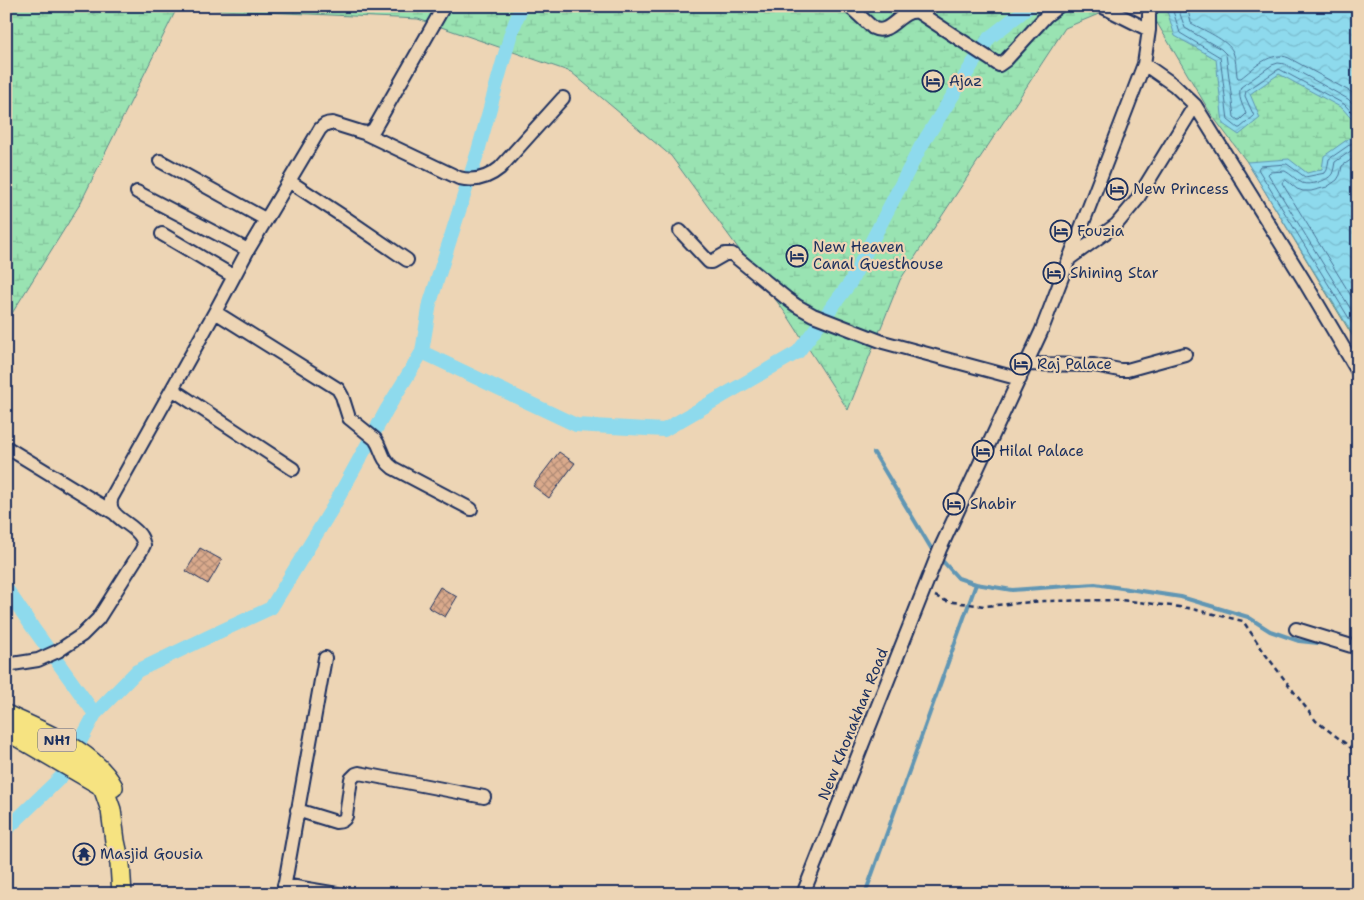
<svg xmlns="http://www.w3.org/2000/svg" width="1364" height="900" font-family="'Shantell Sans',sans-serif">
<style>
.wetland{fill:url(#wetland-marsh);stroke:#5a8988}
.water{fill:url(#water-waves);stroke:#6096b4}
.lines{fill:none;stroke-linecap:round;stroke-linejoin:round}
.shore{stroke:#497397;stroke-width:1}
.stream{stroke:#6096b4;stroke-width:4}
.canal{stroke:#8edaed;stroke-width:14}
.building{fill:url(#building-cross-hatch);stroke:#1b2f5e}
.minor-casing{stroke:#1b2f5e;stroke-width:16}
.highway-casing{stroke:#1b2f5e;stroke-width:22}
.path{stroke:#1b2f5e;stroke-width:2.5;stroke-dasharray:5 4;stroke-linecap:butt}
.minor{stroke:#edd5b5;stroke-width:12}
.highway{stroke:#f6e381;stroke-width:19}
.labels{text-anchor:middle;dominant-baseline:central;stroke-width:4.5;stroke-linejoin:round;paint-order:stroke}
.shield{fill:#edd5b5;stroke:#5a6178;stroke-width:1}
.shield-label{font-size:14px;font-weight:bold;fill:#1b2f5e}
.poi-label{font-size:15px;fill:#1b2f5e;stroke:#edd5b5;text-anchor:start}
.street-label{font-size:15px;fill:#1b2f5e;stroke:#edd5b5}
</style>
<defs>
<pattern id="wetland-marsh" width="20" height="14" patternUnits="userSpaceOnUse" patternTransform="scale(1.25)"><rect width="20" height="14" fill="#99e3b2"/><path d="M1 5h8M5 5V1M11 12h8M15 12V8" fill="none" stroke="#83c39c"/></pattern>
<pattern id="water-waves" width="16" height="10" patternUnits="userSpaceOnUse" patternTransform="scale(1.25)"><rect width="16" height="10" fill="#8edaed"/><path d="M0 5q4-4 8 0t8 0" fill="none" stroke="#7abbce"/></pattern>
<pattern id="building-cross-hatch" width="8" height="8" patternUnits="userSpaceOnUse" patternTransform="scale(1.25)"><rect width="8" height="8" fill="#daaa8c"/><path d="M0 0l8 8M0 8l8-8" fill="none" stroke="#b08b76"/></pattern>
</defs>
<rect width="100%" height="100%" fill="#edd5b5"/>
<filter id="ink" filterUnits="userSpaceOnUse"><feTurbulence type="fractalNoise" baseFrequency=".02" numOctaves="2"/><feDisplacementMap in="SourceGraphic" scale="10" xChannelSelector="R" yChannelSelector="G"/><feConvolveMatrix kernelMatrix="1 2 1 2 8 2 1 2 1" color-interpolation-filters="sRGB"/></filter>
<g filter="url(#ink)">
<path class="wetland" d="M 6,6 L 1118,6 L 1065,28 L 900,280 L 848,410 L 789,318 L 671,156 L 571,72 L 418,19 L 177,8 L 80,204 L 6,323 Z
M 1139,6 L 1358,6 L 1358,345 L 1247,162 L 1211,114 L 1150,11 Z"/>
<path class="water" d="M 1168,6 L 1358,6 L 1358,126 L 1342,108 L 1279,74 L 1250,94 L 1260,118 L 1239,135 L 1223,124 L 1216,59 L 1175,36 L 1167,11 Z
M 1358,132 L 1358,343 L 1247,162 L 1289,159 L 1307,173 L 1322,169 L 1324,156 Z"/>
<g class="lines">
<path class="shore" d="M 1173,6 L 1173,11 L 1180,33 L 1220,57 L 1228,120 L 1238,128 L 1240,128 L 1254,116 L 1245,96 L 1246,91 L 1279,69 L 1344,104 L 1358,119
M 1179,6 L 1179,11 L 1185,28 L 1221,49 L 1226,54 L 1234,117 L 1238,120 L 1240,120 L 1246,114 C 1243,105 1237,97 1241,87 L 1272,65 L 1278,63 L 1285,64 L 1348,99 L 1358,109
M 1187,6 L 1191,23 C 1203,30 1228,40 1233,52 C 1236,59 1236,68 1237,76 L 1238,78 L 1241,78 C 1254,68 1271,50 1289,58 L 1351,92 L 1358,98
M 1358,139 L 1329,159 L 1327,170 L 1325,173 L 1305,177 L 1287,164 L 1260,166 L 1258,169 L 1358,333
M 1358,146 L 1335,162 C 1334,166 1334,170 1332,174 C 1328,181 1309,186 1302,183 C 1296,180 1291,174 1285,171 L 1270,172 L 1268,174 L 1358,321
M 1358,155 L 1342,166 L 1340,175 L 1337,180 L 1327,187 L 1311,191 L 1303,191 L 1297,189 L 1286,180 L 1284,180 L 1282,183 L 1358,307"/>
<path class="stream" d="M 874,453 L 931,548 L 935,553
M 940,558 L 958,578 L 976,584 L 1012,590 L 1095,584 L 1181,597 L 1248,617 L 1270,631 L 1299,641 L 1328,644
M 865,894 L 976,584"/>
<path class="canal" d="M 422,352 L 576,425 L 664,430 L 798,352 L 850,283 L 921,146 L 989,38 L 1030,6
M 6,588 L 33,628 L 95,714
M 6,830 L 61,777 L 95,714 L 137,671 L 208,637 L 271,608 L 333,507 L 387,409 L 422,352 L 430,303 L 478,151 L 511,33 L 522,6"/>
</g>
<path class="building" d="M 559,452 L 575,463 L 549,498 L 533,486 Z
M 200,548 L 222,560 L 208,584 L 186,571 Z
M 440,587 L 457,597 L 445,617 L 428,607 Z"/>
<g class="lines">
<g class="minor-casing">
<path id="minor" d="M 849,6 L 873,28 C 890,37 900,8 918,12 L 999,65 L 1006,60 L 1046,16 L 1059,6
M 1101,6 L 1149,30
M 1144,64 L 1174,85 L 1195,105 L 1303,279 L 1358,372
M 364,133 L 370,132 L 374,129 L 444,6
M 160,161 L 265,219
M 289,181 L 347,219 L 407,260
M 137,192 L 248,250
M 680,231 L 709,262 L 711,262 L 725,254 L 732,254 L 786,298 L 797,306 L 813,315 L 883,342 L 1020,379
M 162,234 L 233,276
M 1070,258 L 1116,225 L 1136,201 L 1195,105
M 215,312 L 338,389 L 342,396 L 349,418 L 375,439 C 383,450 380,458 393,468 L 471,509
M 1027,364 L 1094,365 L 1120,370 L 1127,370 L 1185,354
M 172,389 L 293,469
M 6,447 L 114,513
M 1296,629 L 1358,648
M 6,665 L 38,660 L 58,651 L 82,635 L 98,619 L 141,551 L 144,545 C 143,543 142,538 141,537 C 133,522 104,517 112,497 L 215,312 L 248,250 L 320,129 C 324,125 326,123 332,123 L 364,133 L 459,178 C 475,182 488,178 500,168 L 563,98
M 297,810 L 336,822 C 341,822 344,821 346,816 L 351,779 L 356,774 L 359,773 L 484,797
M 284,885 L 337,894
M 283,894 L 325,658
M 803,894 L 940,549 L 1041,332 L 1144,64 L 1149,30 L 1149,14 L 1152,6"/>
</g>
<g class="highway-casing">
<path id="highway" d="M 6,715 C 42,732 94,751 113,787
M 6,730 L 99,784 L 104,790 L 111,810 L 115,841 L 120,864 L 122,894"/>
</g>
<path class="path" d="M 935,596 L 946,601 L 984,606 L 1043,601 L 1121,600 L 1188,608 L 1243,621 L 1266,655 L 1316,721 L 1358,753"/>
<use href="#minor" class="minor"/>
<use href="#highway" class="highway"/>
</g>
</g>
<defs>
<g id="hotel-ring" transform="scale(1.125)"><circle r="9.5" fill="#edd5b5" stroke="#1b2f5e" stroke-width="1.5"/><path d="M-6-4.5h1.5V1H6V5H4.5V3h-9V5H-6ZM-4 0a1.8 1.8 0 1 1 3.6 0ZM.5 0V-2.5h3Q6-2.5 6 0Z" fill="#1b2f5e"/></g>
<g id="temple-ring" transform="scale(1.125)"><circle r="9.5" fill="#edd5b5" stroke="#1b2f5e" stroke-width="1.5"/><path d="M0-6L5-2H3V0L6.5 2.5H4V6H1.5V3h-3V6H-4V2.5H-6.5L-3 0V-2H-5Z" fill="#1b2f5e"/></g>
</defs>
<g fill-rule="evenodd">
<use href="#hotel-ring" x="933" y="81"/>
<use href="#hotel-ring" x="1117" y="189"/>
<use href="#hotel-ring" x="1061" y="231"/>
<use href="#hotel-ring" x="797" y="256"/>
<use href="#hotel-ring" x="1054" y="273"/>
<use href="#hotel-ring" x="1021" y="364"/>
<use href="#hotel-ring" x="983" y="451"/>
<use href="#hotel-ring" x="954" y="504"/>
<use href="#temple-ring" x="84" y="854"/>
</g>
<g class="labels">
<rect class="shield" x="38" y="728.5" width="38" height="23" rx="4"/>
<g class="shield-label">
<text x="57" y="740">NH1</text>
</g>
<g class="poi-label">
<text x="949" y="81">Ajaz</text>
<text x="1133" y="189">New Princess</text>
<text x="1077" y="231">Fouzia</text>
<text x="813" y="247">New Heaven<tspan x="813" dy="17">Canal Guesthouse</tspan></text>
<text x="1070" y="273">Shining Star</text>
<text x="1037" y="364">Raj Palace</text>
<text x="999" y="451">Hilal Palace</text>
<text x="970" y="504">Shabir</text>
<text x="100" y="854">Masjid Gousia</text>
</g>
<g class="street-label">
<text transform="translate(853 724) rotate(-68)">New Khonakhan Road</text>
</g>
</g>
<rect width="1364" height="900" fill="none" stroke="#edd5b5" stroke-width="25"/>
<rect x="12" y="12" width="1339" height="875" fill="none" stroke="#1b2f5e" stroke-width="2" filter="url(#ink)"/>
</svg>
